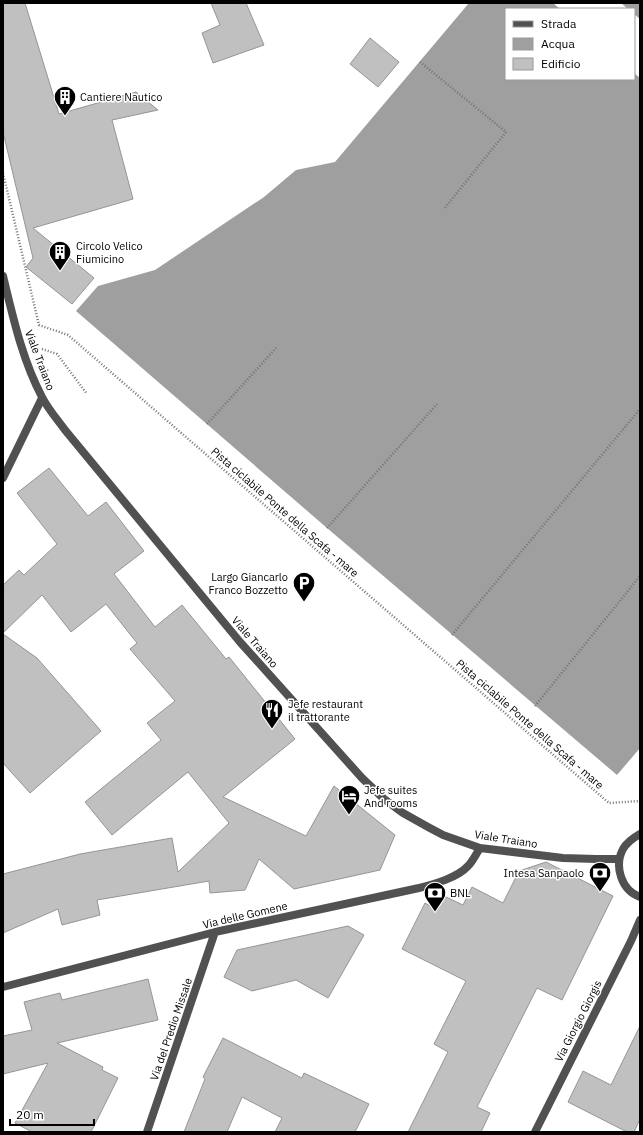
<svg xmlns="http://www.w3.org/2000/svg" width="643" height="1135" font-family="'IBM Plex Sans',sans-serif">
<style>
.water{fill:#9f9f9f}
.building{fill:#c0c0c0;stroke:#959595}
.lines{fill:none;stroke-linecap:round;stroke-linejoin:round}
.path{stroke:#737373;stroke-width:2.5;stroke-dasharray:1 2;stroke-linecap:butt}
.minor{stroke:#515151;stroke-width:8}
.tertiary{stroke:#515151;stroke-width:8}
.labels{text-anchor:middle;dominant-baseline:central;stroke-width:3;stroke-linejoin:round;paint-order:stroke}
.poi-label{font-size:11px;fill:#000;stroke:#fff;text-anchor:start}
.street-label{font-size:11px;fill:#000;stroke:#fff}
</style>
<rect width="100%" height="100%" fill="#fff"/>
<path class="water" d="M 469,3 L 553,3 L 560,9 L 506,9 L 506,79 L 634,79 L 634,73 L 640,78 L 640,748 L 617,775 L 327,528 L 76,311 L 98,286 L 155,270 L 264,197 L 296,170 L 335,162 Z
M 621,3 L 640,3 L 640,19 L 634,14 L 634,9 L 628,9 Z"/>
<path class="building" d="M 3,3 L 25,3 L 59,114 L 136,92 L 158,110 L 112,120 L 133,199 L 33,228 L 94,278 L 72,304 L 26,267 L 33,258 L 3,132 Z
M 211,3 L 246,3 L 264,45 L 213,63 L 202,33 L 220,25 Z
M 370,38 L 399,62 L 378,87 L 350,64 Z
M 49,468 L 88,516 L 106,502 L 144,551 L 114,574 L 155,627 L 182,605 L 226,659 L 229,657 L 295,739 L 223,797 L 306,836 L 334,786 L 395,835 L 380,870 L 294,889 L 259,859 L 245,890 L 210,893 L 209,881 L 97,900 L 100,915 L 62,925 L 58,909 L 3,933 L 3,874 L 80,854 L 172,838 L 178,872 L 229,823 L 188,772 L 112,835 L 85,802 L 161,740 L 147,723 L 175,701 L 130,649 L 137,643 L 106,604 L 71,632 L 42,595 L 3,633 L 3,585 L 19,570 L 24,575 L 57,544 L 17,493 Z
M 3,634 L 37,658 L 101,731 L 30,793 L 3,763 Z
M 546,862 L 613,896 L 562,1000 L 537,988 L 477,1107 L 490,1113 L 481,1132 L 408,1132 L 448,1052 L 434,1044 L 466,981 L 402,949 L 425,903 L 437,910 L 444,896 L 463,905 L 472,887 L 503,903 L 519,871 Z
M 348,926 L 364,935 L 328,998 L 296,980 L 252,991 L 224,977 L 237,950 Z
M 148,979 L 158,1020 L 57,1043 L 103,1067 L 102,1070 L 118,1078 L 91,1132 L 32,1132 L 15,1123 L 48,1063 L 3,1074 L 3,1036 L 32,1030 L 24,1002 L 60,993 L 62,1000 Z
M 640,1026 L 640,1119 L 634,1132 L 627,1132 L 568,1102 L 583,1071 L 611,1085 Z
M 223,1038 L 302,1078 L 304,1073 L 369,1104 L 355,1132 L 275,1132 L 282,1118 L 242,1097 L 227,1132 L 184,1132 L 205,1079 L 203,1077 Z"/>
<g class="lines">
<path class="path" d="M 420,62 L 506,132 L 444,209
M 3,173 L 39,325 L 68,335 L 609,803 L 640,801
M 42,349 L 57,354 L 87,394
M 207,424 L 277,347
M 327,528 L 437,404
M 452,635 L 640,409
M 535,706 L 640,576"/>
<path class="minor" d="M 3,276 C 13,317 22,359 42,397 C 48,409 57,419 65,430 L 240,642 L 362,778 L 384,799 L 403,813 L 428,827 L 443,835 L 480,848 L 563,858 L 596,859 L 619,859
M 3,478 L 42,398
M 3,987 L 215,932 L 419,888 C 434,884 457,878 468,866 C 473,861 476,854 480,848
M 147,1132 L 215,932"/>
<path class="tertiary" d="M 640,834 C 633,838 627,842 623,849 C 614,866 621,890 640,897
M 535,1132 L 631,941 L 640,920"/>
</g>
<defs>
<g id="building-pin" transform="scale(1.15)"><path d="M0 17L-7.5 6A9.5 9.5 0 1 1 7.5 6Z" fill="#000" stroke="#fff"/><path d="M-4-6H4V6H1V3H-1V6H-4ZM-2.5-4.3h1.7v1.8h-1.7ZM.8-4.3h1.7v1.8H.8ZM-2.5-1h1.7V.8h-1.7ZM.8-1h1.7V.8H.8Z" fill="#fff"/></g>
<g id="parking-pin" transform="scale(1.15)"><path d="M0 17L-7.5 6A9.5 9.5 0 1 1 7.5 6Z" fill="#000" stroke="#fff"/><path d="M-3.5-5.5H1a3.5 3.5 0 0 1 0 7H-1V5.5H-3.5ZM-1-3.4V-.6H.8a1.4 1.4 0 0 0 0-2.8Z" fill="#fff"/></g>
<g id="restaurant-pin" transform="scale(1.15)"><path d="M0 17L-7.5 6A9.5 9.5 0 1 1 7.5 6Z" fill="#000" stroke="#fff"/><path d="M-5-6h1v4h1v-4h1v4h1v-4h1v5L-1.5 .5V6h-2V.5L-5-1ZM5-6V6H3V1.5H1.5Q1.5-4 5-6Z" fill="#fff"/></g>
<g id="hotel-pin" transform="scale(1.15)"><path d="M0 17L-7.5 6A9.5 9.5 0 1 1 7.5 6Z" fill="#000" stroke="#fff"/><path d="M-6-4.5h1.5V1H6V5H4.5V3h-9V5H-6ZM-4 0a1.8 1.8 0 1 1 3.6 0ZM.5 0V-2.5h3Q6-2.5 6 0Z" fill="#fff"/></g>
<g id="bank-pin" transform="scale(1.15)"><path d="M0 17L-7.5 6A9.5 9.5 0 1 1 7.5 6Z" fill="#000" stroke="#fff"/><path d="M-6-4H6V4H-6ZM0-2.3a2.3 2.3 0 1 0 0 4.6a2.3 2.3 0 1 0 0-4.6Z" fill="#fff"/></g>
</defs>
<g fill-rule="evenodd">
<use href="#building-pin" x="65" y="97"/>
<use href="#building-pin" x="60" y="252"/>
<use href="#parking-pin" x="304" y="583"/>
<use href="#restaurant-pin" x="272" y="710"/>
<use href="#hotel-pin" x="349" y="796"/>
<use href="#bank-pin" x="600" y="873"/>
<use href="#bank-pin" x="435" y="893"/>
</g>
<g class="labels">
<g class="poi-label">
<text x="80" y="97">Cantiere Nautico</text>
<text x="76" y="246">Circolo Velico<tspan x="76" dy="13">Fiumicino</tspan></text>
<text x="288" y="577" text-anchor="end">Largo Giancarlo<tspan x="288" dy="13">Franco Bozzetto</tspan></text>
<text x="288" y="704">Jefe restaurant<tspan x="288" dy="13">il trattorante</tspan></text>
<text x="364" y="790">Jefe suites<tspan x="364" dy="13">And rooms</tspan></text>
<text x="584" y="873" text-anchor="end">Intesa Sanpaolo</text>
<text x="450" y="893">BNL</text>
</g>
<g class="street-label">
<text transform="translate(40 360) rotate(69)">Viale Traiano</text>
<text transform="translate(285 512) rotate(41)">Pista ciclabile Ponte della Scafa - mare</text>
<text transform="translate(255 642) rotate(49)">Viale Traiano</text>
<text transform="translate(530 724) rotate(41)">Pista ciclabile Ponte della Scafa - mare</text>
<text transform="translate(506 839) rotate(9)">Viale Traiano</text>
<text transform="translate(245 915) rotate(-13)">Via delle Gomene</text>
<text transform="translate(578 1021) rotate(-63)">Via Giorgio Giorgis</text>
<text transform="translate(171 1029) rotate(-71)">Via del Predio Missale</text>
</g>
</g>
<rect width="643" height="1135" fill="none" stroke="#000000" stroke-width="8"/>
<rect x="505" y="8" width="130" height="72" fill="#ffffff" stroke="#999999"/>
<rect x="513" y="21" width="20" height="6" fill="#515151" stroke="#999999"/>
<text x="541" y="28" font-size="12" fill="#000000">Strada</text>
<rect x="513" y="38" width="20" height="12" fill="#9f9f9f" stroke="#999999"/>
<text x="541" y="48" font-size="12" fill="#000000">Acqua</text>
<rect x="513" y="58" width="20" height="12" fill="#c0c0c0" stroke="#999999"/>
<text x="541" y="68" font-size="12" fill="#000000">Edificio</text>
<path d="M10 1119v6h84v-6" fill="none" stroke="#000000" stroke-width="2"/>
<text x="16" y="1119" font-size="12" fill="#000000" stroke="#ffffff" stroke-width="3" paint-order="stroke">20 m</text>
</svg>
